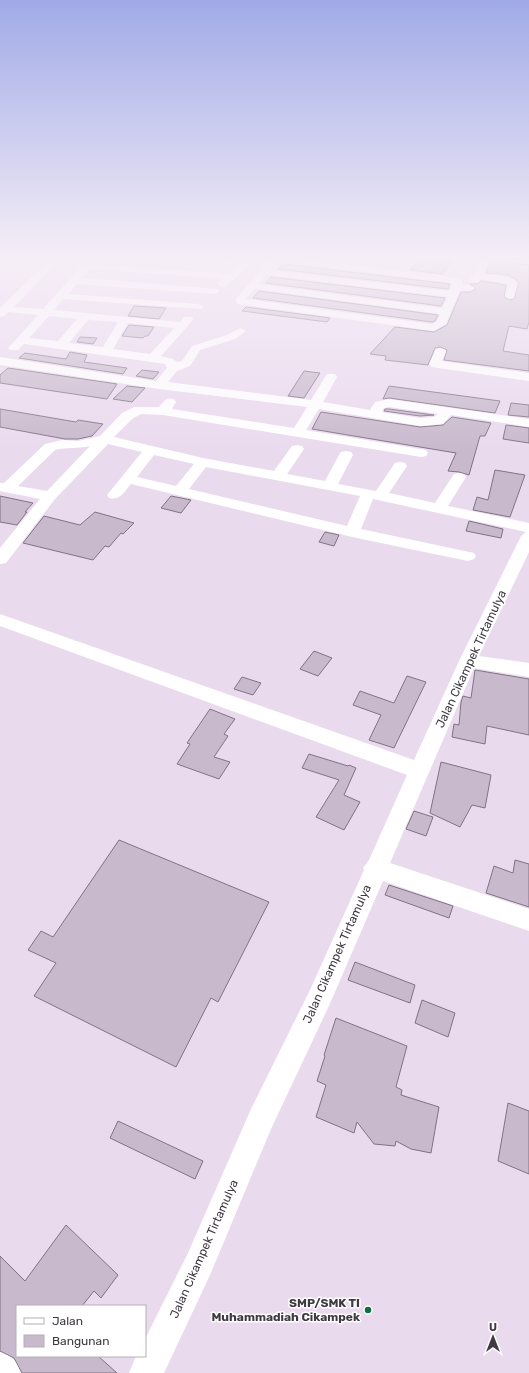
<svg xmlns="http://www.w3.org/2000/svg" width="529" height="1373" font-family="Rubik,sans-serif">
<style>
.building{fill:#c8b9cc;stroke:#817385}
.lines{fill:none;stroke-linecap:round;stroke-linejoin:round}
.minor{fill:#fff;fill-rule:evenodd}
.poi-dot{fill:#0a7047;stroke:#fff;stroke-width:1.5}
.labels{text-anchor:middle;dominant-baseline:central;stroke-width:3;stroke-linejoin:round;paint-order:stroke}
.near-street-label{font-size:12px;fill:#3f3941;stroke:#fff}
.near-poi-label{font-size:12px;font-weight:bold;fill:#3f3941;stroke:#fff;text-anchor:end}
</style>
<rect width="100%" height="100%" fill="#eadaee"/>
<path class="building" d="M 421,260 L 452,260 L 443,274 L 411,270 L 416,263 Z
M 491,260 L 509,260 L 514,263 L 529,265 L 529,322 L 527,329 L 509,326 L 503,351 L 529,355 L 529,371 L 444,360 L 447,350 L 440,347 L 435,348 L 428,365 L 385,360 L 386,356 L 370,354 L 395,327 L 434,332 L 447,325 L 461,292 L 470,292 L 476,289 L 470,284 L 478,284 L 481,281 L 506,285 L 504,297 L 509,300 L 514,299 L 519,282 L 508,275 L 486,273 Z
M 283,264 L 450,284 L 448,289 L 278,269 Z
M 271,277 L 445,298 L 441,306 L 266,283 Z
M 259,291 L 438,315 L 435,321 L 432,322 L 253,298 Z
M 134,306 L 166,308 L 159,319 L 128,316 Z
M 246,307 L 330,318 L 327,322 L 242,311 Z
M 129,325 L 154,327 L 148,336 L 145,336 L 143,338 L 122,336 Z
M 80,337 L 97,338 L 93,344 L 77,342 Z
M 70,352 L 87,355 L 84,362 L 127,368 L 123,374 L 19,358 L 25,353 L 66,359 Z
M 8,368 L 117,384 L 107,399 L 0,383 L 0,375 Z
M 142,370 L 159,372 L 153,379 L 136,376 Z
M 304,371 L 320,373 L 304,398 L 288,396 Z
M 127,386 L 145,388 L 132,402 L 113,399 Z
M 389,386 L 500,401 L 495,413 L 389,398 L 383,399 Z
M 511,403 L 529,405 L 529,417 L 508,415 Z
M 0,409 L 76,422 L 78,420 L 103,424 L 92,436 L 78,439 L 65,439 L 0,427 Z
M 385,409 L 389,409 L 434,415 L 420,416 L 384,411 Z
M 321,412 L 420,427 L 443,425 L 452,417 L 491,423 L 485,436 L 480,436 L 469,475 L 459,472 L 448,471 L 456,453 L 312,429 Z
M 506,425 L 529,428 L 529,443 L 503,439 Z
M 495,470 L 525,475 L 510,517 L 473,510 L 477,497 L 488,500 Z
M 0,496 L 33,503 L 25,512 L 27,512 L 17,525 L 0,522 Z
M 171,496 L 191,500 L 181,513 L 161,508 Z
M 95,512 L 134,523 L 123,534 L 121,533 L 109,547 L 105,546 L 93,560 L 23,543 L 44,516 L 80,525 Z
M 469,521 L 503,529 L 501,538 L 466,531 Z
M 325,532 L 339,535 L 334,546 L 319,542 Z
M 314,651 L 332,658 L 318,676 L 300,669 Z
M 475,670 L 529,679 L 529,735 L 487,726 L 485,744 L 452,737 L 454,724 L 459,725 L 461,702 L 463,696 L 471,698 Z
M 407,676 L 426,682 L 394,748 L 369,740 L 381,715 L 353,705 L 360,691 L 394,703 Z
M 242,677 L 261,683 L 253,695 L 234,689 Z
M 210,709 L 235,719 L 224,734 L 228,736 L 214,757 L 230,762 L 219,779 L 177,764 L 190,744 L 187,743 Z
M 309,754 L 348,766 L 349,765 L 356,768 L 344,795 L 360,802 L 344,830 L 316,817 L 339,780 L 302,768 Z
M 441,762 L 491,775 L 485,808 L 472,805 L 460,827 L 430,813 Z
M 414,811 L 433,817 L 426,836 L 406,829 Z
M 119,840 L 269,902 L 218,1002 L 211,998 L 176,1067 L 34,996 L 56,963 L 28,950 L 41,931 L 53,937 Z
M 515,860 L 529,864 L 529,907 L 486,893 L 494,866 L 513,873 Z
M 389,885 L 453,906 L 449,918 L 385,895 Z
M 355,962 L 415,985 L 410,1003 L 348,980 Z
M 422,1000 L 455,1013 L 448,1037 L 415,1023 Z
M 336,1018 L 407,1046 L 396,1087 L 402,1090 L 401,1095 L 439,1107 L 431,1153 L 411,1149 L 396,1141 L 395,1146 L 374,1144 L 357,1122 L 354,1133 L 316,1117 L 326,1085 L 317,1081 L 325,1056 L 324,1055 Z
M 508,1103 L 529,1111 L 529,1174 L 498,1161 Z
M 118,1121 L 203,1161 L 195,1179 L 110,1138 Z
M 66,1225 L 118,1275 L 101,1298 L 94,1291 L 82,1306 L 17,1306 L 17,1356 L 98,1356 L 117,1373 L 22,1373 L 14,1358 L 0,1351 L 0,1256 L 25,1281 Z"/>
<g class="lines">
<path class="minor" d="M 0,259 L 5,259 L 0,263 Z
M 50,259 L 60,259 L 14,307 L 43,309 L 88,259 L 98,259 L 95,264 L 228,274 L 238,265 L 194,262 L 190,259 L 250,261 L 252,263 L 250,265 L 226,286 L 222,287 L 217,284 L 222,279 L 90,269 L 82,278 L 218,289 L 219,291 L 218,293 L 214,294 L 77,284 L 69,294 L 198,304 L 203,307 L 202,309 L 63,299 L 54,310 L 180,322 L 184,317 L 192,317 L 193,319 L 192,321 L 161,356 L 173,359 L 177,362 L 182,361 L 192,346 L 227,335 L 240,328 L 246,331 L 235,339 L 200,350 L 190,366 L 177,371 L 168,382 L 311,400 L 327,374 L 335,374 L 337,377 L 323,402 L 370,410 L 375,402 L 389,399 L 529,419 L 529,427 L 451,415 L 443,424 L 420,426 L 319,409 L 306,430 L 426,450 L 428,453 L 426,456 L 421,457 L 163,415 L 141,414 L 132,419 L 114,437 L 203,458 L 274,471 L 292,446 L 297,445 L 302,446 L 304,449 L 287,474 L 325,481 L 339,455 L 341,452 L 346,451 L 351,452 L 353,455 L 338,484 L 376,491 L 395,463 L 400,462 L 405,463 L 407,466 L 389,493 L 435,503 L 454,474 L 459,473 L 464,474 L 466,477 L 448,506 L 529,523 L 529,552 L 479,656 L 529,663 L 529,677 L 474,668 L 390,863 L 529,909 L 529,931 L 383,881 L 328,1008 L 271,1129 L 210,1275 L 164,1373 L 129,1373 L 136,1356 L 145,1356 L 145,1339 L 188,1253 L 251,1109 L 310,990 L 364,870 L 363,868 L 369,860 L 407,775 L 0,626 L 0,614 L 414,760 L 459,661 L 521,536 L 526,532 L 373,499 L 361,529 L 474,553 L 476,556 L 474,559 L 468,561 L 352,537 L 131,484 C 124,492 120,501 109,498 L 107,495 L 142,452 L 108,444 L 55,499 L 6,563 L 0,564 L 0,548 L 40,499 L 0,491 L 0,483 L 4,483 L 45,444 L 62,440 L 78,441 L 100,436 L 122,413 L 134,407 L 159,407 C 164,401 166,397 174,399 L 176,402 L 172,409 L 294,428 L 307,407 L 159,389 L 0,365 L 0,357 L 156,381 L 167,368 L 165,364 L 24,344 L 18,350 L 10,350 L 8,348 L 10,346 L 38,315 L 8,312 L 4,316 L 0,317 L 0,308 ZM 49,316 L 77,319 L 58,341 L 29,338 ZM 88,320 L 118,322 L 103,347 L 69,343 ZM 128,323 L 174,328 L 150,354 L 113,349 ZM 389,407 L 438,414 L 434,417 L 420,418 L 382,412 L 384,408 ZM 90,446 L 47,491 L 18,486 L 55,450 C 67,447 78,449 90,446 ZM 154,455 L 194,464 L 176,486 L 137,477 ZM 206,467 L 360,496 L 347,526 L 189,489 Z
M 266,259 L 305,259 L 452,277 L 462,280 L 463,282 L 462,285 L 470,285 L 475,288 L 470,291 L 460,291 L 446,324 L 434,331 L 238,304 L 235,300 L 260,271 ZM 275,261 L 451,283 L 452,283 L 449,291 L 270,270 ZM 266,275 L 447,297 L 442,308 L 259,284 ZM 255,289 L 440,314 L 436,322 L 432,324 L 246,299 Z
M 390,259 L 420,259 C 414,266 396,265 390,259 Z
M 480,259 L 490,259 L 484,274 C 494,275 512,275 518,283 L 514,298 L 510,299 L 505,296 L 508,284 L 480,279 L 478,282 L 470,282 L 469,280 L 474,275 Z
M 510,259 L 529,259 L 529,264 L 514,262 Z
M 440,348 L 444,349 L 446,351 L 442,361 L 529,373 L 529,381 L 431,367 L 429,364 L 436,349 Z
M 0,1352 C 14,1358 15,1359 21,1373 L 0,1373 Z"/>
</g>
<linearGradient id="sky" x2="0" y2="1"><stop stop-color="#a0aae6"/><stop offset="0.57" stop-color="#f6eef7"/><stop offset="1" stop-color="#f6eef7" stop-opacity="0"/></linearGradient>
<rect width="529" height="452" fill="url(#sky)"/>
<circle class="poi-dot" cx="368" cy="1310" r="4"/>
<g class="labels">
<g class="near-street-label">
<text transform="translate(471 659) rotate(-65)">Jalan Cikampek Tirtamulya</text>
<text transform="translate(337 954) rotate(-66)">Jalan Cikampek Tirtamulya</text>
<text transform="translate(204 1249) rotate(-66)">Jalan Cikampek Tirtamulya</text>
</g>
<g class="near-poi-label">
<text x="360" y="1303">SMP/SMK TI<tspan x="360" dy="14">Muhammadiah Cikampek</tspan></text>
</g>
</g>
<rect x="16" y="1305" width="130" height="52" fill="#ffffff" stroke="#b2b0b3"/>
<rect x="24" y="1318" width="20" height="6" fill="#ffffff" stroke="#b2b0b3"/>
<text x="52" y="1325" font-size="12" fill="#3f3941">Jalan</text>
<rect x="24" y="1335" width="20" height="12" fill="#c8b9cc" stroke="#b2b0b3"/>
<text x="52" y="1345" font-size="12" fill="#3f3941">Bangunan</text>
<g transform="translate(493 1337)" stroke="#ffffff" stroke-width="3" paint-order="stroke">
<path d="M0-3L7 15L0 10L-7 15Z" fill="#3f3941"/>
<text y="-6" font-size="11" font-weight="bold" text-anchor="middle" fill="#3f3941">U</text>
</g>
</svg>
